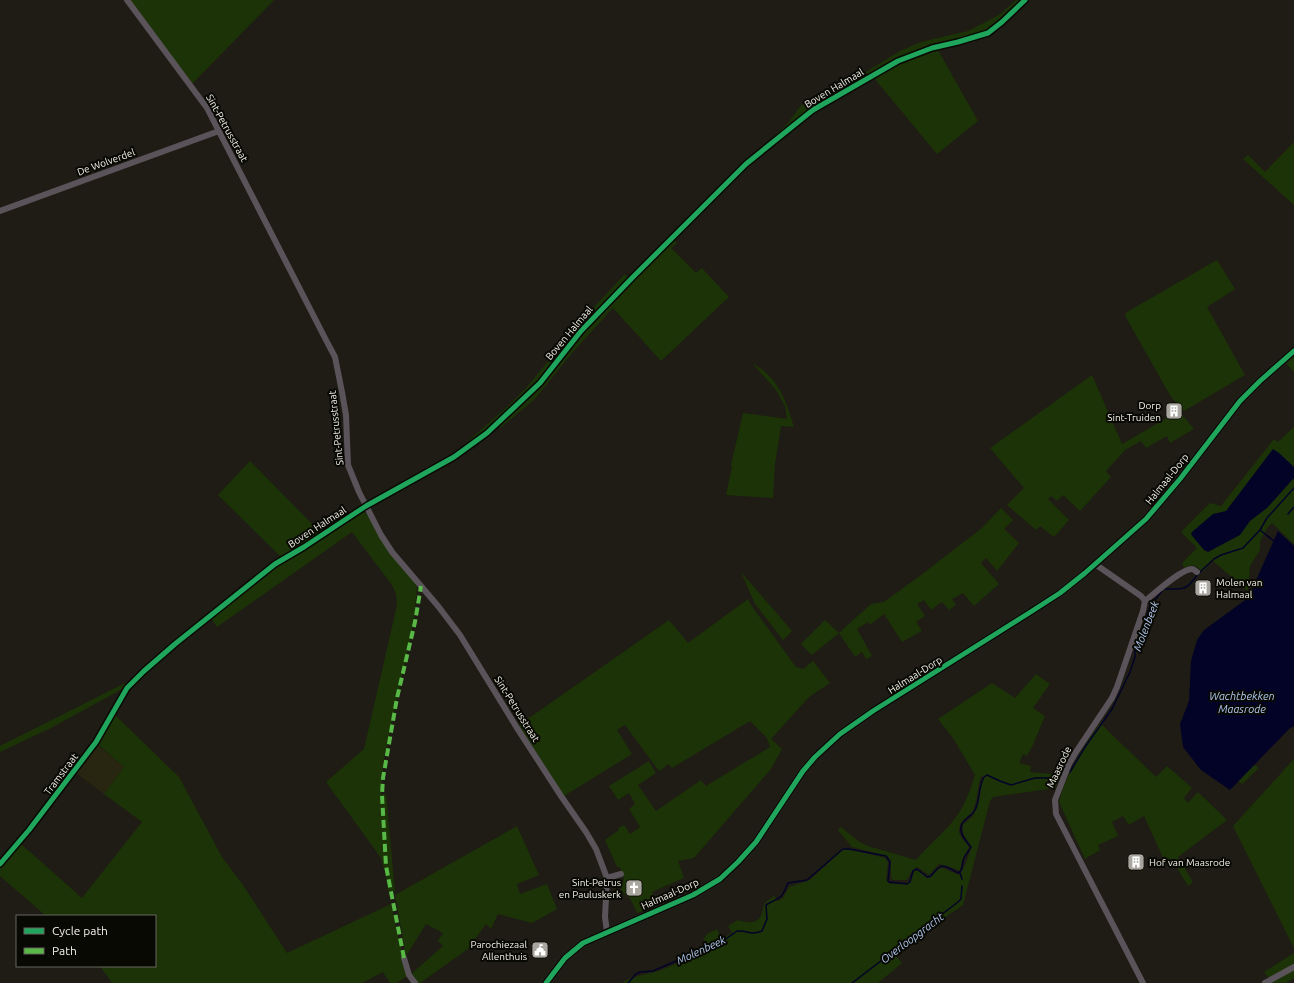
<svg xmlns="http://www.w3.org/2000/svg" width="1294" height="983" font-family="Ubuntu,sans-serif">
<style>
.built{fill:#282511}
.green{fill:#1c3307}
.water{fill:#030328}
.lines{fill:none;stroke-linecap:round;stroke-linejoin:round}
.stream{stroke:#030328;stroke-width:1.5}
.minor{stroke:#5a535a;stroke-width:6}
.tertiary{stroke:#5a535a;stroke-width:8}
.quiet{stroke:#58b947;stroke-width:4;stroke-dasharray:8 4;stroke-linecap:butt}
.cycleway-casing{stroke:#090904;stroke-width:8}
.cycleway{stroke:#20a55d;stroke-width:5}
.labels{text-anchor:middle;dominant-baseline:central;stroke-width:4;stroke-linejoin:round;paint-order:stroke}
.street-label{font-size:10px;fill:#f3f1e8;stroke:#090904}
.poi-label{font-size:10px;fill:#f3f1e8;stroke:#090904;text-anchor:end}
.water-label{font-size:11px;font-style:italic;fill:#afc6ed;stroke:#090904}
</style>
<rect width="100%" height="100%" fill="#1e1c14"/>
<path class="built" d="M 97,745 L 124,767 L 104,794 L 76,773 Z"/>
<path class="green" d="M 130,0 L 274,0 L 192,84 Z
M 1016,0 L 1023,0 L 989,30 L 957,40 L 921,49 L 891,62 L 845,89 L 761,149 L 788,123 L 802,104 L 810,109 L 843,86 L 900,51 L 921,42 L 968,31 L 999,15 Z
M 938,50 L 978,121 L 937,154 L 874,78 L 914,57 Z
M 1294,142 L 1294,205 L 1243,159 L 1248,155 L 1265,172 Z
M 674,240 L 677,243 L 671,248 L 696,273 L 702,268 L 729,297 L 661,361 L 613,308 L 572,353 L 534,400 L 500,428 L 498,425 L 538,381 L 491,427 L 450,457 L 508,406 L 527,387 L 580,322 L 625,274 L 630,282 Z
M 1217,260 L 1235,289 L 1207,307 L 1245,375 L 1184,411 L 1171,397 L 1128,321 L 1125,315 L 1127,312 Z
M 1294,357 L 1294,372 L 1286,363 Z
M 753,364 C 778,376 787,403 794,427 L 781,426 L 775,464 L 773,498 L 726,495 L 732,467 L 731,465 L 743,413 L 787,419 L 785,406 L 776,390 Z
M 1092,375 L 1122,444 L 1179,411 L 1194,429 L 1170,443 L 1167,436 L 1146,448 L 1141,441 L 1125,450 L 1106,471 L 1111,477 L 1080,511 L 1063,495 L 1057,501 L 1051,496 L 1048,499 L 1069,520 L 1054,537 L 1040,526 L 1036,530 L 1007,505 L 1024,488 L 990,448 Z
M 1294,427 L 1294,544 L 1272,523 L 1267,528 L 1260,541 L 1260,550 L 1250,566 L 1248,591 L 1213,561 L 1202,572 C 1195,564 1194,564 1184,568 L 1182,563 L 1197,548 L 1181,532 L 1210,503 L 1221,506 L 1274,439 L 1278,442 Z
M 250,461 L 321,533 L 281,557 L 218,495 Z
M 1001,508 L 1013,520 L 1004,529 L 1019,543 L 997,571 L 986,558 L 981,563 L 999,584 L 974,606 L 963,593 L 952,599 L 956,605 L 949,610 L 942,602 L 931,610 L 924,600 L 917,604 L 925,616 L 916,622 L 922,631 L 902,642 L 884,614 L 870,625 L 868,622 L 857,629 L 872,656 L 866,659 L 862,652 L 855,657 L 839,633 L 812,655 L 801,644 L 825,620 L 839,633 L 871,604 L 884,602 L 921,575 L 982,528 Z
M 359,512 L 363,512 L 366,513 L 389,552 L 415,582 L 417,589 L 413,626 L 383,763 L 381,795 L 386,794 L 395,891 L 388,891 L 385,872 L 381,858 L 326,782 L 364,749 L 397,605 L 396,594 L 392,585 L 352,532 L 217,627 L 211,618 L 273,567 Z
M 741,572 L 792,631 L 783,640 L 755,604 Z
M 748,599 L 751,605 L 796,667 L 803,669 L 813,661 L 830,683 L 809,697 L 771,739 L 782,749 L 771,769 L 694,858 L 678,861 L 684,878 L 652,892 L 657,906 L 637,913 L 630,898 L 622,892 L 621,886 L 624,880 L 620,867 L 617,867 L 605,840 L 619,830 L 618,828 L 624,825 L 630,834 L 640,827 L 629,809 L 635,804 L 629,793 L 618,800 L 609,786 L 649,761 L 656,773 L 638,785 L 656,811 L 701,780 L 706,786 L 770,747 L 767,738 L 750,721 L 672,768 L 669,764 L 659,771 L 625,725 L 617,730 L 632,754 L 564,796 L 519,725 L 669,620 L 688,643 Z
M 1036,674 L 1050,684 L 1033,708 L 1045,716 L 1033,745 L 1027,756 L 1023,754 L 1019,763 L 1031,766 L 1030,772 L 1061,775 L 1055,788 L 993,797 L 990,801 L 963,905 L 894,953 L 902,963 L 878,983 L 622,983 C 632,975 648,975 661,970 C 677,964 691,956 705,946 C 701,936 708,933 717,929 L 720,936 L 724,937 L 732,933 L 728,926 L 738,920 C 748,923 758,925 762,913 C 763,910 763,907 764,904 C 766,901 771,898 774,896 L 778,901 L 783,898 L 789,887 L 810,880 L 843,849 L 849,849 L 885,858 L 888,862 L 886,880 L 890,884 L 908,883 C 913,879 912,873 916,869 L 929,878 L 940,867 L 959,875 C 964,870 968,856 971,849 C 970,839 961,838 963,825 L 973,816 L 975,810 L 983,777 L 981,776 C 977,787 978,801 972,812 C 968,820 959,819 959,832 C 960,838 966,842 969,847 L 962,861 L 960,871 L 950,867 L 939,864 L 929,875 L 917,867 L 911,872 L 907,880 L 893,880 L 891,878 L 891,861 L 887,856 L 852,847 L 838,830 L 841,827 L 858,841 L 868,846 L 916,860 C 927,846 942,835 953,821 C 964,808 970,791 975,775 L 953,738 L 938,719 L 992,683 L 1015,698 Z
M 125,683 L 126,687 L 51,728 L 0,752 L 0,746 Z
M 114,714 L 179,777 L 222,857 L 243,885 L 287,953 L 391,904 L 407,976 L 397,983 L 390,983 L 383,972 L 362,983 L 112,983 L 100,966 L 155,966 L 155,916 L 46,916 L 0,876 L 0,866 L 21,844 L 82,898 L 142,822 L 104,794 L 124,767 L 96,743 Z
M 1100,723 L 1156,777 L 1167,766 L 1192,788 L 1184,798 L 1188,803 L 1198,792 L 1227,820 L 1178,857 L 1193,882 L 1188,886 L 1172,859 L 1165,862 L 1144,816 L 1129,825 L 1123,816 L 1112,822 L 1118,836 L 1098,845 L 1100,850 L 1085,859 L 1059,802 C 1066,773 1083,747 1100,723 Z
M 1294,759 L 1294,948 L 1233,826 Z
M 1251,763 L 1259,768 L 1242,784 L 1231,777 Z
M 517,826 L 539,875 L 517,884 L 520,894 L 547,884 L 557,909 L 532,923 L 498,914 L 491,929 L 486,924 L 468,949 L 420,983 L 418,983 L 411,974 L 443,946 L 438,941 L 443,933 L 426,924 L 406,956 L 395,895 Z
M 1294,953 L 1294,978 L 1286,983 L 1273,983 L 1264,972 Z"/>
<path class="water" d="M 1273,449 L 1279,453 L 1294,467 L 1294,478 L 1267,508 L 1250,521 L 1240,535 L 1208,552 L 1204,550 L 1193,537 L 1191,534 L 1192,532 L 1213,514 L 1226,511 Z
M 1278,531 L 1294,546 L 1294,726 L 1289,729 L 1230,790 L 1201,770 L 1183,747 L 1180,724 L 1189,701 L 1191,661 L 1197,640 L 1204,630 L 1248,598 Z"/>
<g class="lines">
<path class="stream" d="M 1288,514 L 1294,507
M 1260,530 L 1274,541
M 1165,589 L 1179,589 L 1184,588 L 1189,585 L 1201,571 L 1214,559 L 1221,555 L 1243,548 L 1260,530 L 1267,518 L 1294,488
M 1070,772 L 1085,747 L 1112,709 L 1130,672 L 1135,657 L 1135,651 L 1150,606 L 1162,591
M 960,873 L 962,879
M 628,983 L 636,974 L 640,972 L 653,971 L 711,946 L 720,943 L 737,931 C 748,930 749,936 762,931 L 767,919 L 766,905 C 782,895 780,902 788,883 L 807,880 L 843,849 L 849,849 L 886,856 L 890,862 L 888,881 L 889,882 L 907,884 L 910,882 L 913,871 L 917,869 L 927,877 L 931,876 C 942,862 944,865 958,873 C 964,870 961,864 964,858 C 966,854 969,851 971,847 C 964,839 955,828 966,819 C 972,813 974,815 977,805 C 980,795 979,786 984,777 L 987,775 L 1000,781 L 1011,785 L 1035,778 L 1058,778
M 852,983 L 958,902 L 961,899 L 962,886"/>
<path class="minor" d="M 127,0 L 207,108 L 327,342 L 335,357 L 342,392 L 346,415 L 348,465 L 359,492 L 381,535 L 392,552 L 438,606 L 460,635 L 517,728 L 561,796 L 586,832 L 596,849 L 607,878 L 605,917 L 607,932
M 0,211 L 219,131
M 1095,564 L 1141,596 L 1145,601 L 1143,611 L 1117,687 L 1112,698 L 1076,752 L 1069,764 L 1055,800 L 1056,814 L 1143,983
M 1145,601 C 1154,594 1181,569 1192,569 C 1194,569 1195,571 1197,572
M 0,864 L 29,830 L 96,742 L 127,688 L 144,671 L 175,644 L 275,564 L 304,547 L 366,506 L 454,457 L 487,433 L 540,383 L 581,331 L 633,277 L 746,164 L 798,122 L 813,110 L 898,61 L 932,48 L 958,42 L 988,33 L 1002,22 L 1025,0
M 607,878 L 621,874
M 404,958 L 409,975 L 415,983
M 1265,983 L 1294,967"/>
<path class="tertiary" d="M 546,983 L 565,958 L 583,943 L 693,895 L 720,879 L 738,862 L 756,842 L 803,771 L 815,757 L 840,734 L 873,711 L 1029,613 L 1060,593 L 1085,573 L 1146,519 L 1180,479 L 1240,401 L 1260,381 L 1294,351"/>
<path class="quiet" d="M 404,958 L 386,866 L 382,795 L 383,778 L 397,698 L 415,622 L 421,586"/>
<g class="cycleway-casing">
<path id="cycleway" d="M 0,864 L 29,830 L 96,742 L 127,688 L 144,671 L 175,644 L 275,564 L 304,547 L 366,506 L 454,457 L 487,433 L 540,383 L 581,331 L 633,277 L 746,164 L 798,122 L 813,110 L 898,61 L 932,48 L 958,42 L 988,33 L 1002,22 L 1025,0
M 546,983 L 565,958 L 583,943 L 693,895 L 720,879 L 738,862 L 756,842 L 803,771 L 815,757 L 840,734 L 873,711 L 1029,613 L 1060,593 L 1085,573 L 1146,519 L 1180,479 L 1240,401 L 1260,381 L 1294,351"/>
</g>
<use href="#cycleway" class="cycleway"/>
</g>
<defs>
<g id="building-square" transform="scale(0.9)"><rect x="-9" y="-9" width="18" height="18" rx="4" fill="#a8a69e" stroke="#090904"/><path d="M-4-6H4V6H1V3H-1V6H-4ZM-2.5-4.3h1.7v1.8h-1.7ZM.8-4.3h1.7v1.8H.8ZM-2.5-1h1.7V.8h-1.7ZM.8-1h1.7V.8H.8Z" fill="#fff"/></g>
<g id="church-square" transform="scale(0.9)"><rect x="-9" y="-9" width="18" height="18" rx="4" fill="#a8a69e" stroke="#090904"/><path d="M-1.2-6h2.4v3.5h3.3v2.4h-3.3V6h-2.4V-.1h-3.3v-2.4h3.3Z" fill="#fff"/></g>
<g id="civic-square" transform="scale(0.9)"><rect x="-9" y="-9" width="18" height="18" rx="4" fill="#a8a69e" stroke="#090904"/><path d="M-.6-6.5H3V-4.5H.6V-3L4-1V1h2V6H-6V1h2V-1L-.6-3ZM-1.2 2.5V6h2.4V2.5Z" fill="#fff"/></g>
</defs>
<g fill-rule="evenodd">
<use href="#building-square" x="1174" y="411"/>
<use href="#building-square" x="1203" y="588"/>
<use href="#building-square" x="1136" y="862"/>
<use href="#church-square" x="634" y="888"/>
<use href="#civic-square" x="540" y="950"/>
</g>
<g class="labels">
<g class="street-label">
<text transform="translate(834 88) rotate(-31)">Boven Halmaal</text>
<text transform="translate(227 128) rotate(61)">Sint-Petrusstraat</text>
<text transform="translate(106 162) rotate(-20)">De Wolverdel</text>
<text transform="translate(569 333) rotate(-50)">Boven Halmaal</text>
<text transform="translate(336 428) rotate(-96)">Sint-Petrusstraat</text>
<text transform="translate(1167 479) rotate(-51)">Halmaal-Dorp</text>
<text transform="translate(317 527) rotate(-33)">Boven Halmaal</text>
<text transform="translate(915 675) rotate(-32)">Halmaal-Dorp</text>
<text transform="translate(517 709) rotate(58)">Sint-Petrusstraat</text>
<text transform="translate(1059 767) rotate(-65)">Maasrode</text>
<text transform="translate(61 774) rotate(-53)">Tramstraat</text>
<text transform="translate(670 894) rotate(-24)">Halmaal-Dorp</text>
</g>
<g class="poi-label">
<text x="1161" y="405">Dorp<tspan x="1161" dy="12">Sint-Truiden</tspan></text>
<text x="1216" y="582" text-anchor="start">Molen van<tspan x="1216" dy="12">Halmaal</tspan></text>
<text x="1149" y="862" text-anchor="start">Hof van Maasrode</text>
<text x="621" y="882">Sint-Petrus<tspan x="621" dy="12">en Pauluskerk</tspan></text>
<text x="527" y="944">Parochiezaal<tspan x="527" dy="12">Allenthuis</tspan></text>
</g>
<g class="water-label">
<text transform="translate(1146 626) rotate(-69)">Molenbeek</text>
<text x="1242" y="696">Wachtbekken<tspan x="1242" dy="13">Maasrode</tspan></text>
<text transform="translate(912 938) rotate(-37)">Overloopgracht</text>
<text transform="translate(701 950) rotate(-25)">Molenbeek</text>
</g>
</g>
<rect x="16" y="915" width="140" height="52" fill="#090904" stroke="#67665f"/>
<rect x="24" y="928" width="20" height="6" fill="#20a55d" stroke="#67665f"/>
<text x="52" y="935" font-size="12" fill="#f3f1e8">Cycle path</text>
<rect x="24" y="948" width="20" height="6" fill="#58b947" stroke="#67665f"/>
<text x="52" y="955" font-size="12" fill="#f3f1e8">Path</text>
</svg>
